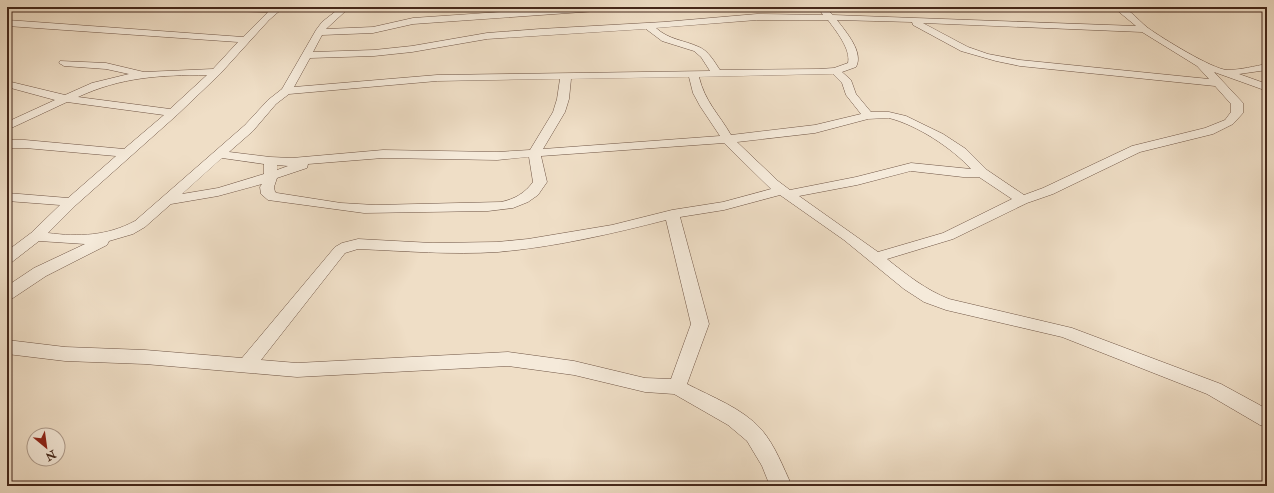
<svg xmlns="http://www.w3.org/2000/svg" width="1274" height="493" font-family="'IM FELL Double Pica',serif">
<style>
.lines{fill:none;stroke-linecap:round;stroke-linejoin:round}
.street-casing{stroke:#6f5545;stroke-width:1}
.street{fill:#f5eada;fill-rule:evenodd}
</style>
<rect width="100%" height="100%" fill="#efdec6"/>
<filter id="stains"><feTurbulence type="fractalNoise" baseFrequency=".005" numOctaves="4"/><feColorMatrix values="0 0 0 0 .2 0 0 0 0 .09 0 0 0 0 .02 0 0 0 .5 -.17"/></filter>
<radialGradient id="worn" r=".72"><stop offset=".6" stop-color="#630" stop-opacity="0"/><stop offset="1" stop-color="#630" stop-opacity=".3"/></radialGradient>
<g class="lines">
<g class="street-casing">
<path id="street" d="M 180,7 L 284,7 L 269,20 L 220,74 L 177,115 L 76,205 L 48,233 C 79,237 107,236 135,221 L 245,125 L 268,100 L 282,89 L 316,30 L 322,22 L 341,7 L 350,7 L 326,29 L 373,27 L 413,18 L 574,7 L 615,7 L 611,10 L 413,24 L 373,33 L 322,35 L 313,52 L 374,50 L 412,46 L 487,33 L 540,29 L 664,22 L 757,14 L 823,15 L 821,12 L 825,9 L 828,10 L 833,15 L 1136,26 L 1113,7 C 1131,7 1135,18 1148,28 C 1162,38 1212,69 1227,70 C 1240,70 1255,66 1267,64 L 1267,70 L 1239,74 L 1267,84 L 1267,91 L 1214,72 L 1243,103 L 1243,113 L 1233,124 L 1213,134 L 1140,152 L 1053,194 L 1027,203 L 953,239 L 887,259 C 907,275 926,290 949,299 L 1072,328 L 1221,384 L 1267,409 L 1267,427 L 1260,425 L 1207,394 L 1062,337 L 946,310 L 924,302 L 904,289 L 844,240 L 780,195 L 724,210 L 680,217 L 709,324 L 687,384 C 712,397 742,408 761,429 C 775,445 783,467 792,486 L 770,486 L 762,466 L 747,441 L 728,425 L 674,394 L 645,392 L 574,375 L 508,366 L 297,377 L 145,364 L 65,361 L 7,354 L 7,340 L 65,347 L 145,350 L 242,358 L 335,247 L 342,243 L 358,239 L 432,243 L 497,242 L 528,239 L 612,225 L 672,210 L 723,202 L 771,189 L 724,143 L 541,156 L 547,182 L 538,195 L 528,202 L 513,208 L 488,211 L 364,213 L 268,200 L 261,194 L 260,187 L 262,184 L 218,196 L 171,204 L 145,227 L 133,234 L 109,241 L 107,245 L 46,276 L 13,298 L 7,300 L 7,286 L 34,268 L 85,244 L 39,241 L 12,262 L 7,264 L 7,251 L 31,233 L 60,205 L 7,201 L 7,193 L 68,198 L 116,156 L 25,148 L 7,148 L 7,140 L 25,140 L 124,149 L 164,115 L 67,102 L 7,130 L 7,122 L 55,100 L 7,87 L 7,81 L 65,95 L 92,83 L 129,74 L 106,69 L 64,66 L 59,63 L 60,61 L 106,63 L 144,72 L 213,69 L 238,42 L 7,26 L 7,20 L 243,37 L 268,12 L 184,10 ZM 757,20 L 828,20 C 836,31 851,49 848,63 L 834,68 L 819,69 L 720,70 C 715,63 709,51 699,47 C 684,40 669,40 656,28 ZM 837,20 L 912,22 L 913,25 L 961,51 L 996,61 L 1020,66 L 1215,86 L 1231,104 L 1231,112 L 1225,120 L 1205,128 L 1132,146 L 1043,188 L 1024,195 L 987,170 L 966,149 L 943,134 L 906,116 L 889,112 L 871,112 L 856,94 L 851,80 L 842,72 L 856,67 C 864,52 846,32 837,20 ZM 923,23 L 1142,32 L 1197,66 L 1209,79 L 1020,60 L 988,54 L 968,47 ZM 646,29 L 662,41 L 694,51 L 701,57 L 710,71 L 437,75 L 294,87 L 310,58 L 374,56 L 412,52 L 487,39 ZM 833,74 L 842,83 L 846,95 L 861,114 L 815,125 L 731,135 C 719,114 705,102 699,77 ZM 207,75 L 170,109 L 78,97 C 121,77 160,75 207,75 ZM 689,77 L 693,93 L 700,106 L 720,136 L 543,149 L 565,112 L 569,99 L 571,79 ZM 560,79 L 557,99 L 553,112 L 530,150 L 497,152 L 383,150 L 292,158 L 270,157 L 229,152 L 253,131 L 276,104 L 289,94 L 437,81 ZM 889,118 C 917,125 952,148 971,169 L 911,163 L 856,177 L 790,190 L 778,181 L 737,142 L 815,133 L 868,119 ZM 529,157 L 533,182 C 525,193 515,199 501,202 L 375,205 L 341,203 L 277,193 L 275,192 L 274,187 L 277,178 L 307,168 L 308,164 L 383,158 L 497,160 ZM 222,158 L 264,164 L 264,174 L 218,188 L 182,194 ZM 277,165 L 288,166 L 277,170 ZM 911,171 L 963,177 L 979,177 L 1012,199 L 943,233 L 878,252 L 799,196 L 857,185 ZM 666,220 L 691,324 L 671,379 L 645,378 L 574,361 L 508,352 L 297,363 L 261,360 L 345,253 L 358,249 C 405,251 452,255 498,252 C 555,247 611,234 666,220 Z"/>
</g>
<use href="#street" class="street"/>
</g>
<rect width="1274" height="493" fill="none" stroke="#efdec6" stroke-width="24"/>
<rect x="8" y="8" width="1258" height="477" fill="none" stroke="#44271a" stroke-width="2"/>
<rect x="12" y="12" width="1250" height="469" fill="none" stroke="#44271a"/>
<g transform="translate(46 447) rotate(151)"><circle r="19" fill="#f5eada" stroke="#ae9c8d"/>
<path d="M0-3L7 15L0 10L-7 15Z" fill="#8f2418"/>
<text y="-6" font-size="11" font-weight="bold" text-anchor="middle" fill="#44271a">N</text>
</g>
<rect width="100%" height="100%" filter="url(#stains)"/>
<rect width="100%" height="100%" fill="url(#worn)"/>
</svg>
